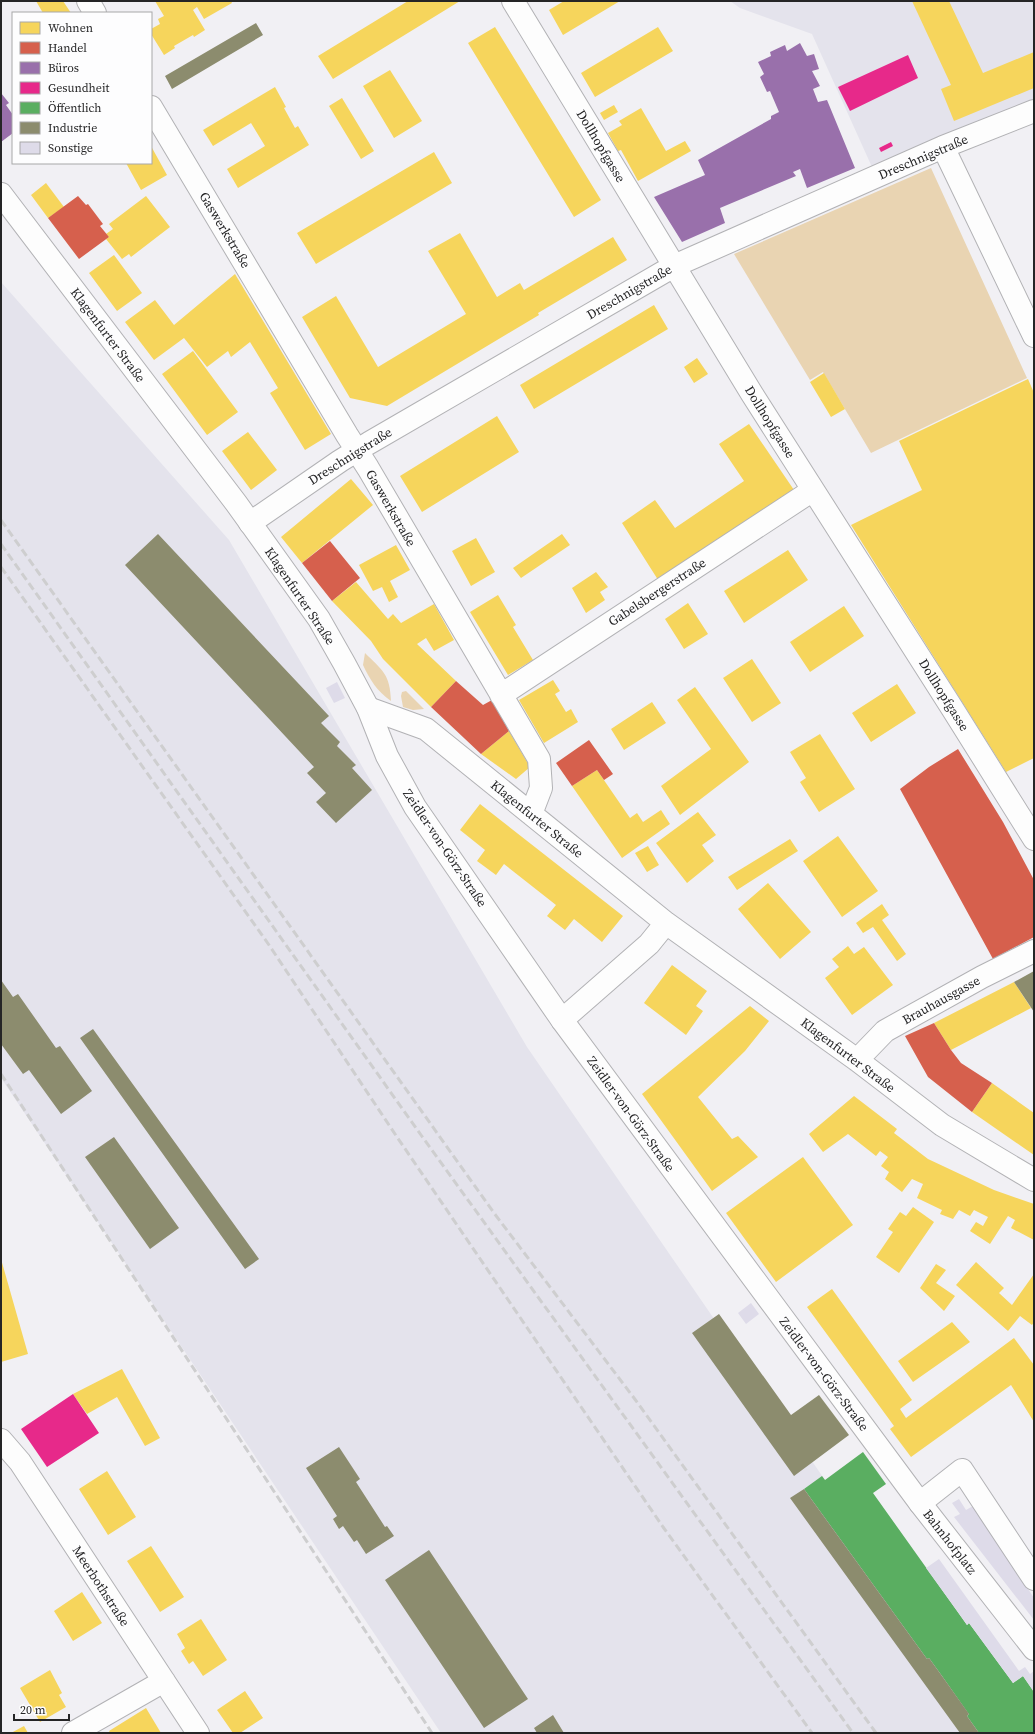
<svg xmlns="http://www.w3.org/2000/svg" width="1035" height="1734" font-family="'Source Serif 4',serif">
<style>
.built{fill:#e4e3ec}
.green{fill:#e9d4b2}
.homes{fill:#f6d55c}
.shops{fill:#d6604d}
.offices{fill:#9970ab}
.health{fill:#e7298a}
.public{fill:#5aae61}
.industry{fill:#8c8c6e}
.building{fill:#dedbe9}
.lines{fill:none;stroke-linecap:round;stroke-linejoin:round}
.minor-casing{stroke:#b2b2b5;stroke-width:24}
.tertiary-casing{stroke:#b2b2b5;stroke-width:24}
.minor{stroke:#fdfdfd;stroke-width:22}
.tertiary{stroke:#fdfdfd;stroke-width:22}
.rail{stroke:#cececf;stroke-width:3;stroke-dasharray:8 4;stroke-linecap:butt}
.labels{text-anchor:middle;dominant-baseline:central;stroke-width:4;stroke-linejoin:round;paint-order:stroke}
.street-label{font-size:13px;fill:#252526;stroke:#fdfdfe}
</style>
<rect width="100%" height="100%" fill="#f1f0f4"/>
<path class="built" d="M 730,1 L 1034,1 L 1034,106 L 876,176 L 812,34 L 740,8 Z
M 1,282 L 229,540 L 527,1047 L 999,1733 L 441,1733 L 1,1078 Z"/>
<path class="green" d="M 931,168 L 1027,378 L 871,453 L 823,372 L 810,380 L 734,254 Z
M 365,653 C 383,671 390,674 391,701 C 377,691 370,680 363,665 Z
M 406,691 L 424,709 L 413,710 L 403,707 L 401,696 L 402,692 Z"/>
<path class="homes" d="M 36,1 L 63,1 L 71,13 L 43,13 Z
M 155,1 L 231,1 L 232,3 L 204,19 L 197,7 L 193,10 L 205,30 L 194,37 L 193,35 L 174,46 L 175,48 L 164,55 L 151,34 L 151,29 L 160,24 L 158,19 L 164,16 Z
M 408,1 L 460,1 L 333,79 L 318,56 Z
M 564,1 L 620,1 L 563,35 L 549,10 Z
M 912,1 L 949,1 L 983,73 L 1034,52 L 1034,88 L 954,121 L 941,89 L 951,85 Z
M 495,27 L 601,200 L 574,217 L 468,43 Z
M 658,27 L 673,51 L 595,97 L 581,73 Z
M 390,70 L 422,121 L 394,138 L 363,86 Z
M 275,87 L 286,107 L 284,108 L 295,128 L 298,126 L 309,145 L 238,188 L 227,169 L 265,146 L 251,123 L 213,146 L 203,130 Z
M 342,98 L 374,151 L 361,159 L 329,106 Z
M 614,105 L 618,112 L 604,120 L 600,113 Z
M 641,108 L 666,151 L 685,141 L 691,151 L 638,181 L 621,150 L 618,151 L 608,133 L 622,125 L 619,121 Z
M 151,146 L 167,175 L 141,190 L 126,163 L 151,163 Z
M 434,152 L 452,183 L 316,264 L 297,233 Z
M 46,183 L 64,207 L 48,218 L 31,195 Z
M 146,196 L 170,227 L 131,257 L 129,254 L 122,259 L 106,239 L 109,237 L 106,234 L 113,229 L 109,224 Z
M 460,233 L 497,297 L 520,283 L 524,290 L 613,237 L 627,260 L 538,313 L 539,315 L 387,406 L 350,398 L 302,317 L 336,296 L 378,367 L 466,314 L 428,251 Z
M 114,255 L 142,293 L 117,311 L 89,273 Z
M 235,274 L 331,434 L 305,450 L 270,393 L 278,388 L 250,342 L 231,357 L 228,351 L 207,367 L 184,338 L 154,360 L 125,322 L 155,300 L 174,325 Z
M 654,305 L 668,329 L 534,409 L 520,385 Z
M 193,351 L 238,412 L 207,435 L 162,374 Z
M 697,358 L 708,374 L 694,383 L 684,367 Z
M 824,373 L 845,409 L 831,417 L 810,382 Z
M 1028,379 L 1034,393 L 1034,758 L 1006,772 L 851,525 L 922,490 L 899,441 Z
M 497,416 L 519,452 L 422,512 L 400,476 Z
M 749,424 L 794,490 L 660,583 L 622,523 L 655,500 L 675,528 L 744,481 L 719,444 Z
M 248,432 L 277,470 L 251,490 L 222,451 Z
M 351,479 L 373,505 L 302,563 L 281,537 Z
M 562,534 L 570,545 L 521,578 L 513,568 Z
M 476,538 L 495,572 L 471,586 L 452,551 Z
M 396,545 L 410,570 L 390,581 L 398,597 L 389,602 L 382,587 L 373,591 L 359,565 Z
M 788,550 L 808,580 L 744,623 L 724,591 Z
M 596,572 L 608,587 L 600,592 L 605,600 L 586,613 L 572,588 Z
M 356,582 L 388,619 L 393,614 L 401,623 L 434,604 L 454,640 L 434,651 L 426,638 L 417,644 L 456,681 L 431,707 L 383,659 L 371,641 L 332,601 Z
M 498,595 L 516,625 L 513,627 L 533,660 L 508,675 L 470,612 Z
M 688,603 L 708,634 L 684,649 L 665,619 Z
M 844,606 L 864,636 L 810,672 L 790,642 Z
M 752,659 L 781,703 L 752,722 L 723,678 Z
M 553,680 L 560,691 L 555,694 L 566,712 L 571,709 L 578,722 L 544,743 L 519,700 Z
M 897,684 L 916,713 L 871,742 L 852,713 Z
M 695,687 L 749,762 L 680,815 L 661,786 L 711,749 L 677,700 Z
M 652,702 L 666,723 L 624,750 L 611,729 Z
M 509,731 L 530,767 L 516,779 L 481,754 Z
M 820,734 L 855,789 L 819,812 L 800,782 L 806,778 L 790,752 Z
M 597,770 L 630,818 L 637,813 L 643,822 L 661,810 L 670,824 L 622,858 L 572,786 Z
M 480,804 L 623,916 L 602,942 L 574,919 L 565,930 L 547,916 L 556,905 L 504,864 L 496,875 L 477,861 L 485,850 L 460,830 Z
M 698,812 L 716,835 L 702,845 L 714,861 L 687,883 L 656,843 Z
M 838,836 L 878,891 L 842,917 L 803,861 Z
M 790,839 L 798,851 L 737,890 L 728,877 Z
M 648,846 L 659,865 L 647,872 L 635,853 Z
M 768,883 L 811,932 L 780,959 L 738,909 Z
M 882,904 L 889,915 L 882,920 L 906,954 L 897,961 L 873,927 L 863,933 L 856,923 Z
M 848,946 L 854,954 L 864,947 L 893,985 L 852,1015 L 825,978 L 839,967 L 832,959 Z
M 672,965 L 707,991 L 696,1006 L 703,1011 L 686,1035 L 644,1003 Z
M 1014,982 L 1031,1008 L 951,1050 L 934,1023 Z
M 750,1006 L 769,1021 L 745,1051 L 698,1097 L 732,1139 L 738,1136 L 758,1157 L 712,1191 L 642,1094 Z
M 992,1083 L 1034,1113 L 1034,1155 L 972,1112 Z
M 854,1096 L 897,1129 L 894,1133 L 928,1159 L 994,1190 L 1034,1204 L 1034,1240 L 1011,1228 L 1015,1220 L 1008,1216 L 990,1244 L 970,1231 L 976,1222 L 983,1226 L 988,1217 L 974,1210 L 970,1216 L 959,1210 L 953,1219 L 940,1214 L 942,1210 L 917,1198 L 923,1184 L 912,1179 L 902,1192 L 885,1179 L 889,1172 L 881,1166 L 888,1157 L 880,1151 L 876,1156 L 848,1134 L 823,1152 L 809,1134 Z
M 803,1157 L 853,1225 L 776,1282 L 726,1213 Z
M 913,1207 L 934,1222 L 899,1273 L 876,1257 L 893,1232 L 888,1229 L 900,1212 L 906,1216 Z
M 1,1259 L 28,1354 L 1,1362 Z
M 976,1262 L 1004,1288 L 999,1293 L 1012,1305 L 1034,1274 L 1034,1322 L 1032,1325 L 1020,1316 L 1008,1331 L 956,1285 Z
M 936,1264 L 946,1270 L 936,1283 L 955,1296 L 944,1311 L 920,1288 Z
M 832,1289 L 912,1400 L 900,1409 L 906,1418 L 1014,1338 L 1034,1365 L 1034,1422 L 1011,1385 L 911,1457 L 890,1429 L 894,1426 L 807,1307 Z
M 952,1322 L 970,1342 L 913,1382 L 898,1361 Z
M 122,1369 L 160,1438 L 145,1446 L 117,1397 L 87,1414 L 73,1394 Z
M 107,1471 L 136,1517 L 108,1535 L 79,1489 Z
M 151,1546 L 184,1597 L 160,1612 L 127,1561 Z
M 82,1592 L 102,1623 L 73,1641 L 54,1611 Z
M 201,1619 L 227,1660 L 203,1676 L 193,1661 L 189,1664 L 181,1651 L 185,1648 L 177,1634 Z
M 50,1670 L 62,1693 L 59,1695 L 66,1707 L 40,1722 L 20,1688 Z
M 245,1691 L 263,1718 L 240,1733 L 233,1733 L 217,1710 Z
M 146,1708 L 161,1733 L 110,1733 L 109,1731 Z
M 24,1726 L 28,1733 L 11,1733 Z"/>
<path class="shops" d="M 78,196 L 86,205 L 88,204 L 103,224 L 100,226 L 109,237 L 79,259 L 48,218 Z
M 330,541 L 360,578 L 332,601 L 302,563 Z
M 456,681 L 483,705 L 492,700 L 509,731 L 481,754 L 431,707 Z
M 589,740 L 613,774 L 604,780 L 597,770 L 572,786 L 556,763 Z
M 958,749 L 1003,822 L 1034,880 L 1034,937 L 993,959 L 900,789 L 929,767 Z
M 934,1023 L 951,1050 L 961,1063 L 992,1083 L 972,1112 L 928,1077 L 905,1036 Z"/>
<path class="offices" d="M 800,43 L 807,56 L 814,54 L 819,69 L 812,71 L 820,86 L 813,89 L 818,102 L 827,100 L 855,168 L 807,188 L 800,169 L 793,172 L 796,176 L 720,208 L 725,223 L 682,242 L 654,197 L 705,175 L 698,160 L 771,119 L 771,116 L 779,112 L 770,91 L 767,92 L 760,77 L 764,74 L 758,62 L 771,56 L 770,52 L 785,45 L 787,51 Z
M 1,93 L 9,103 L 6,105 L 13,115 L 13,133 L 1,142 Z"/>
<path class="health" d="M 908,55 L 918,78 L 850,111 L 838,87 Z
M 891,142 L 893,146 L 881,152 L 879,148 Z
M 73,1394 L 99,1433 L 47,1467 L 21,1429 Z"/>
<path class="public" d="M 863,1452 L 886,1484 L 873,1493 L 967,1625 L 969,1623 L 1013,1683 L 1023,1676 L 1034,1692 L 1034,1733 L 979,1733 L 967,1716 L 969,1714 L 968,1713 L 942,1676 L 929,1658 L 927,1659 L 804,1489 L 822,1476 L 825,1480 Z"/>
<path class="industry" d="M 256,23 L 263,35 L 172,89 L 165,76 Z
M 158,534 L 329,716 L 321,723 L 340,742 L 337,746 L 356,765 L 352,768 L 372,790 L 336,823 L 316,802 L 326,793 L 307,773 L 314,767 L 125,565 Z
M 1034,971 L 1034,1012 L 1014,982 Z
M 1,980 L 13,997 L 18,994 L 56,1048 L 60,1046 L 92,1091 L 61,1114 L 29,1070 L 23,1074 L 1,1044 Z
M 93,1029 L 259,1259 L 245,1269 L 80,1038 Z
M 114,1137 L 179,1228 L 150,1249 L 85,1157 Z
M 719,1314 L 791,1415 L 819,1395 L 849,1435 L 794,1476 L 692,1333 Z
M 339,1447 L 360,1479 L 356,1482 L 385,1527 L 387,1526 L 394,1536 L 366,1554 L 357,1540 L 354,1542 L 343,1526 L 339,1529 L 333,1519 L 337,1516 L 306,1468 Z
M 804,1489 L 927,1659 L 929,1658 L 942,1676 L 969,1714 L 967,1716 L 979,1733 L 960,1733 L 790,1498 Z
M 429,1550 L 528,1699 L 484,1728 L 385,1580 Z
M 553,1715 L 564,1733 L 537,1733 L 534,1728 Z"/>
<path class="building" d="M 337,682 L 345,698 L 334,703 L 326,688 Z
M 751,1303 L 759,1314 L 746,1324 L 738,1313 Z
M 959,1499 L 966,1510 L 973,1506 L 1034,1598 L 1034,1620 L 954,1517 L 960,1514 L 952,1503 Z
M 939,1559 L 1019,1671 L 1025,1667 L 1030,1674 L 1034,1671 L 1034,1692 L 1023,1676 L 1013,1683 L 969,1623 L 967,1625 L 960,1615 L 926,1568 Z"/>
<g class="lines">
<g class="minor-casing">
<path id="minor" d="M 88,1 L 95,13
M 513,1 L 752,394 L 952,708 L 1034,839
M 151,107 L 347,435 L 368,468 L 539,759 L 541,788 L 531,814
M 943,147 L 1034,336
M 250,523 L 340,461 L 369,443 L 674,266 L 943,147 L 1034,111
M 501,695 L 813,490
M 368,708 L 426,729 L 666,923 L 857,1060 L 942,1125 L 1034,1180
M 562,1020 L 649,944 L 666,923
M 857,1060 L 885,1031 L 982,977 L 1034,951
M 1,1440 L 20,1462 L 198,1733
M 920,1503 L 962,1470 L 1034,1579
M 73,1733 L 164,1681"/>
</g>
<g class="tertiary-casing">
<path id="tertiary" d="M 1,194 L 236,503 L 319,619 L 344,663 L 368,708 L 387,756 L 415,807 L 562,1020 L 920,1503 L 1034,1649"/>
</g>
<use href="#minor" class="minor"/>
<use href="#tertiary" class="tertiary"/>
<path class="rail" d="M 1,520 L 494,1213 L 634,1398 L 876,1733
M 1,544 L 421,1135 L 853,1733
M 1,567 L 269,945 L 397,1137 L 663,1527 L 812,1733
M 1,1074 L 432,1733"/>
</g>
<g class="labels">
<g class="street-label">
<text transform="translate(601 146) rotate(59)">Dollhopfgasse</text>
<text transform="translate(923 157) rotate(-23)">Dreschnigstraße</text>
<text transform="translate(225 230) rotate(59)">Gaswerkstraße</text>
<text transform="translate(629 292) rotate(-30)">Dreschnigstraße</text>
<text transform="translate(108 335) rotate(53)">Klagenfurter Straße</text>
<text transform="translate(770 422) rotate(58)">Dollhopfgasse</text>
<text transform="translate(350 456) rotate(-32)">Dreschnigstraße</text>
<text transform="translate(391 508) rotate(60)">Gaswerkstraße</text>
<text transform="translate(657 592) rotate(-33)">Gabelsbergerstraße</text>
<text transform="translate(300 596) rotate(56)">Klagenfurter Straße</text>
<text transform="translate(944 695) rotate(58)">Dollhopfgasse</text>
<text transform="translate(537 819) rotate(39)">Klagenfurter Straße</text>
<text transform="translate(445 848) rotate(56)">Zeidler-von-Görz-Straße</text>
<text transform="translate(941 1000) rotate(-29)">Brauhausgasse</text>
<text transform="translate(848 1055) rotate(37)">Klagenfurter Straße</text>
<text transform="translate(631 1114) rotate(54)">Zeidler-von-Görz-Straße</text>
<text transform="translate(824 1374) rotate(53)">Zeidler-von-Görz-Straße</text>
<text transform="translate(950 1542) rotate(52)">Bahnhofplatz</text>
<text transform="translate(101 1586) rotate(57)">Meerbothstraße</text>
</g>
</g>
<rect width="1035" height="1734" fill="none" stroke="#252526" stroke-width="4"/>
<rect x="12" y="12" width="140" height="152" fill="#fdfdfe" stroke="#a7a7a8"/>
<rect x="20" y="22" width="20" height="12" fill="#f6d55c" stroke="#a7a7a8"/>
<text x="48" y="32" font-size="12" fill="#252526">Wohnen</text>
<rect x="20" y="42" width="20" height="12" fill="#d6604d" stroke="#a7a7a8"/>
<text x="48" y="52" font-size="12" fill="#252526">Handel</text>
<rect x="20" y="62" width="20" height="12" fill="#9970ab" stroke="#a7a7a8"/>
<text x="48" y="72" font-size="12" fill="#252526">Büros</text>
<rect x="20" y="82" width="20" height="12" fill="#e7298a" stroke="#a7a7a8"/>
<text x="48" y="92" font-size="12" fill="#252526">Gesundheit</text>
<rect x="20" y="102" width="20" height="12" fill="#5aae61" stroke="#a7a7a8"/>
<text x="48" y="112" font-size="12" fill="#252526">Öffentlich</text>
<rect x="20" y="122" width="20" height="12" fill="#8c8c6e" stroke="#a7a7a8"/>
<text x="48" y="132" font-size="12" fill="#252526">Industrie</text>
<rect x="20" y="142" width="20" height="12" fill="#dedbe9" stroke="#a7a7a8"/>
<text x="48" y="152" font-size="12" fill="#252526">Sonstige</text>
<path d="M14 1714v6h55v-6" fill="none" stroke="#252526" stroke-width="2"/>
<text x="20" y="1714" font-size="12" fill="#252526" stroke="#fdfdfe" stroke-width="3" paint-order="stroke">20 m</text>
</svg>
